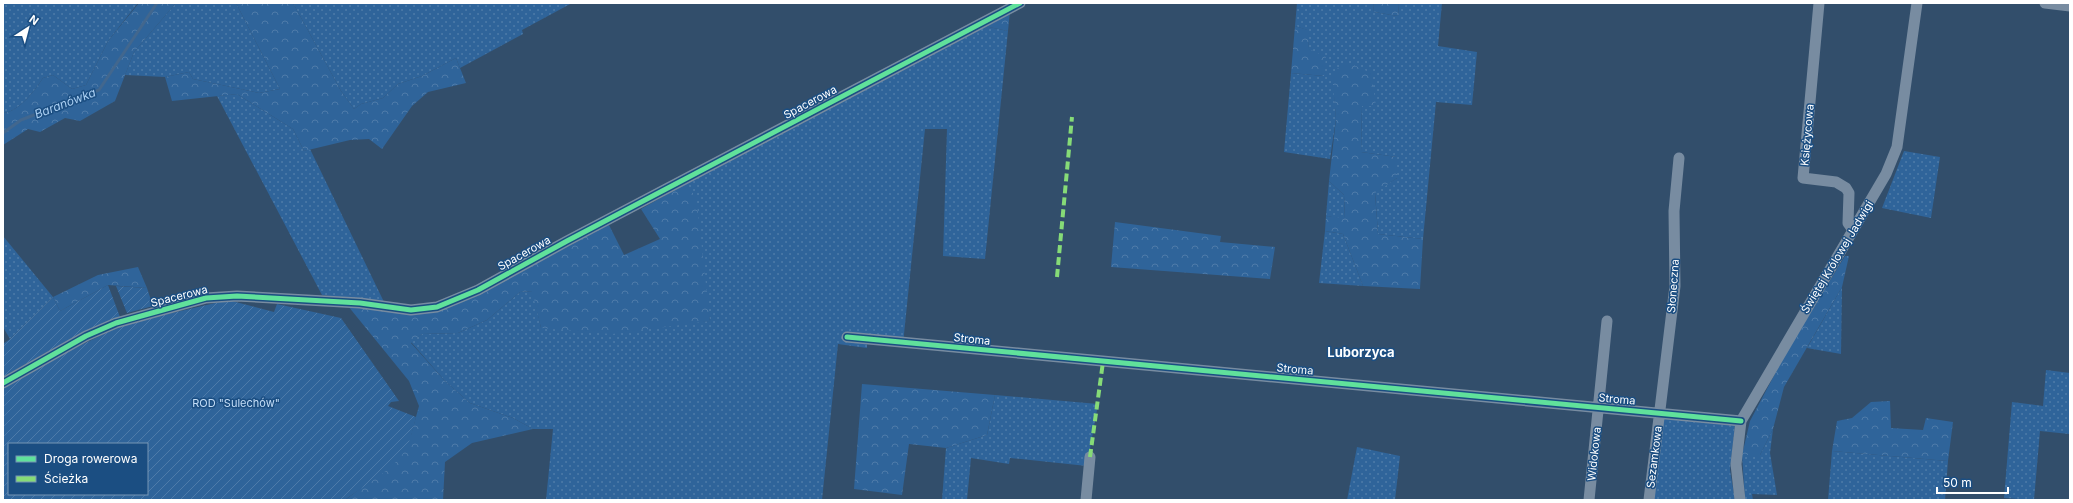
<svg xmlns="http://www.w3.org/2000/svg" width="2073" height="503" font-family="Inter,sans-serif">
<style>
.grass{fill:url(#grass-dots)}
.forest{fill:url(#forest-crowns)}
.garden{fill:url(#garden-furrows);fill-rule:evenodd}
.lines{fill:none;stroke-linecap:round;stroke-linejoin:round}
.stream{stroke:#42678e;stroke-width:3}
.minor{stroke:#788ca1;stroke-width:11}
.quiet{stroke:#86db77;stroke-width:4;stroke-dasharray:8 4;stroke-linecap:butt}
.cycleway-casing{stroke:#1b4e82;stroke-width:8}
.cycleway{stroke:#60e19b;stroke-width:5}
.labels{text-anchor:middle;dominant-baseline:central;stroke-width:3;stroke-linejoin:round;paint-order:stroke}
.street-label{font-size:11px;fill:#fff;stroke:#1b4e82}
.park-label{font-size:11px;fill:#c4def8;stroke:#1b4e82}
.water-label{font-size:12px;font-style:italic;fill:#aacff2;stroke:#1b4e82}
.quarter-label{font-size:13px;font-weight:bold;fill:#fff;stroke:#1b4e82}
</style>
<defs>
<pattern id="grass-dots" width="8" height="8" patternUnits="userSpaceOnUse"><rect width="8" height="8" fill="#2f649a"/><path d="M2 2h.1M6 6h.1" fill="none" stroke="#4e7ba9" stroke-width="1.8" stroke-linecap="round"/></pattern>
<pattern id="forest-crowns" width="20" height="18" patternUnits="userSpaceOnUse"><rect width="20" height="18" fill="#2f649a"/><path d="M2 6a3 3 0 1 1 6 0M12 15a3 3 0 1 1 6 0" fill="none" stroke="#4e7ba9"/></pattern>
<pattern id="garden-furrows" width="10" height="10" patternUnits="userSpaceOnUse"><rect width="10" height="10" fill="#2f649a"/><path d="M-1 1l2-2M0 10L10 0M9 11l2-2" fill="none" stroke="#4e7ba9"/></pattern>
</defs>
<rect width="100%" height="100%" fill="#324e6b"/>
<path class="grass" d="M 3,3 L 138,3 L 108,41 L 86,85 L 72,89 L 53,75 L 43,78 C 35,90 19,112 3,113 Z
M 176,3 L 236,3 L 280,89 L 259,93 L 193,79 L 189,72 L 165,77 L 125,75 L 134,52 Z
M 293,3 L 572,3 L 522,30 L 523,34 L 460,68 L 456,58 L 422,76 L 398,84 L 383,98 L 361,104 L 354,109 L 341,91 Z
M 1297,3 L 1373,3 L 1374,12 L 1398,16 L 1399,3 L 1442,3 L 1438,46 L 1477,52 L 1472,105 L 1436,102 L 1423,239 L 1378,234 L 1375,192 L 1397,178 L 1397,157 L 1361,152 L 1362,106 L 1376,105 L 1333,74 L 1336,119 L 1330,159 L 1284,152 L 1291,73 L 1324,76 L 1309,49 L 1307,30 L 1295,26 Z
M 984,26 L 1008,31 L 985,259 L 943,256 L 947,129 L 925,129 L 903,344 L 867,341 L 867,348 L 838,344 L 822,500 L 546,500 L 553,429 L 533,429 L 513,418 L 470,403 L 445,381 L 411,342 L 422,334 L 458,333 L 487,320 L 520,292 L 533,291 L 541,328 L 710,321 L 682,186 Z
M 237,94 L 293,129 L 304,151 L 310,149 L 384,302 L 322,295 L 217,96 Z
M 1904,151 L 1940,157 L 1931,218 L 1882,208 Z
M 1329,181 L 1344,195 L 1345,219 L 1326,216 Z
M 1325,231 L 1343,234 L 1363,286 L 1319,283 Z
M 3,236 L 53,297 L 10,339 L 3,327 Z
M 1842,287 L 1841,354 L 1807,348 Z
M 2046,370 L 2070,373 L 2069,434 L 2040,431 L 2034,500 L 2004,498 L 2012,402 L 2043,406 Z
M 995,395 L 1098,404 L 1087,466 L 1010,458 L 1009,464 L 971,458 L 967,500 L 942,500 L 946,448 L 987,435 Z
M 1663,418 L 1735,425 L 1730,470 L 1735,500 L 1653,500 Z
M 1773,429 L 1770,453 L 1777,495 L 1752,494 L 1753,500 L 1745,500 L 1742,455 L 1760,455 Z
M 1357,447 L 1400,456 L 1395,500 L 1347,500 Z
M 1832,451 L 1948,461 L 1945,500 L 1828,500 Z"/>
<path class="forest" d="M 139,3 L 176,3 L 134,52 L 115,101 L 80,121 L 65,118 L 40,132 L 28,129 L 3,145 L 3,113 C 19,112 35,90 43,78 L 53,75 L 72,89 L 86,85 L 108,41 Z
M 236,3 L 293,3 L 341,91 L 354,109 L 361,104 L 383,98 L 398,84 L 422,76 L 456,58 L 466,83 L 428,92 L 412,106 L 382,149 L 369,139 L 350,140 L 304,151 L 293,129 L 237,94 L 172,101 L 165,77 L 189,72 L 193,79 L 259,93 L 280,89 Z
M 1373,3 L 1399,3 L 1398,16 L 1374,12 Z
M 1010,11 L 1008,31 L 984,26 Z
M 1295,26 L 1308,30 L 1309,49 L 1326,57 L 1324,76 L 1291,73 Z
M 1345,61 L 1371,73 L 1376,106 L 1362,106 L 1361,152 L 1397,157 L 1397,178 L 1375,193 L 1378,234 L 1423,239 L 1420,289 L 1363,286 L 1343,234 L 1325,231 L 1326,216 L 1345,218 L 1344,195 L 1329,181 L 1336,119 L 1332,74 Z
M 682,186 L 696,195 L 710,321 L 612,334 L 541,328 L 532,291 L 520,292 L 487,320 L 458,333 L 422,334 L 411,343 L 445,381 L 470,403 L 513,418 L 533,429 L 472,443 L 445,462 L 443,500 L 345,500 L 380,474 L 411,435 L 419,406 L 409,381 L 348,306 L 436,312 L 608,223 L 624,255 L 660,239 L 641,209 Z
M 1115,222 L 1221,236 L 1220,242 L 1275,247 L 1270,279 L 1111,267 Z
M 1845,256 L 1849,256 L 1842,287 L 1784,387 L 1773,429 L 1760,455 L 1742,455 L 1750,421 L 1788,349 Z
M 138,267 L 147,288 L 108,285 L 60,311 L 53,297 L 98,275 Z
M 862,384 L 995,395 L 987,435 L 946,448 L 909,444 L 902,495 L 854,489 Z
M 1890,401 L 1891,428 L 1923,430 L 1926,418 L 1953,422 L 1948,461 L 1832,451 L 1837,421 L 1852,418 L 1871,402 Z"/>
<path class="garden" d="M 108,285 L 120,317 L 47,352 L 3,377 L 3,344 L 10,339 L 53,297 L 60,311 Z
M 116,286 L 147,288 L 153,306 L 127,313 Z
M 228,300 L 274,312 L 277,304 L 341,318 L 399,401 L 391,402 L 388,406 L 416,417 C 413,429 410,444 402,455 C 389,472 362,487 345,500 L 3,500 L 3,388 L 58,356 L 125,324 ZM 9,444 L 147,444 L 147,494 L 9,494 Z"/>
<g class="lines">
<path class="stream" d="M 3,133 L 21,120 L 99,90 L 157,3"/>
<path class="minor" d="M 1819,3 L 1803,178 L 1836,182 L 1846,188 L 1849,193 L 1848,223 L 1853,230
M 2045,3 L 2070,6
M 847,337 L 1741,421
M 3,383 L 86,336 L 116,323 L 206,298 L 237,296 L 360,303 L 411,310 L 437,307 L 478,290 L 567,241 L 1020,3
M 1086,500 L 1090,457
M 1589,500 L 1607,321
M 1649,500 L 1675,286 L 1674,211 L 1679,158
M 1740,500 L 1736,464 L 1741,421 L 1886,174 L 1897,147 L 1917,3"/>
<path class="quiet" d="M 1057,277 L 1072,117
M 1090,457 L 1103,362"/>
<g class="cycleway-casing">
<path id="cycleway" d="M 847,337 L 1741,421
M 3,383 L 86,336 L 116,323 L 206,298 L 237,296 L 360,303 L 411,310 L 437,307 L 478,290 L 567,241 L 1020,3"/>
</g>
<use href="#cycleway" class="cycleway"/>
</g>
<g class="labels">
<g class="street-label">
<text transform="translate(810 102) rotate(-28)">Spacerowa</text>
<text transform="translate(1807 135) rotate(-85)">Księżycowa</text>
<text transform="translate(524 253) rotate(-29)">Spacerowa</text>
<text transform="translate(1837 257) rotate(-59)">Świętej Królowej Jadwigi</text>
<text transform="translate(1673 286) rotate(-86)">Słoneczna</text>
<text transform="translate(179 296) rotate(-14)">Spacerowa</text>
<text transform="translate(972 339) rotate(6)">Stroma</text>
<text transform="translate(1295 369) rotate(5)">Stroma</text>
<text transform="translate(1617 399) rotate(5)">Stroma</text>
<text transform="translate(1594 454) rotate(-84)">Widokowa</text>
<text transform="translate(1654 457) rotate(-83)">Sezamkowa</text>
</g>
<g class="park-label">
<text x="236" y="403">ROD "Sulechów"</text>
</g>
<g class="water-label">
<text transform="translate(65 103) rotate(-21)">Baranówka</text>
</g>
<g class="quarter-label">
<text x="1361" y="352">Luborzyca</text>
</g>
</g>
<rect width="2073" height="503" fill="none" stroke="#ffffff" stroke-width="8"/>
<rect x="8" y="443" width="140" height="52" fill="#1b4e82" stroke="#7695b4"/>
<rect x="16" y="456" width="20" height="6" fill="#60e19b" stroke="#7695b4"/>
<text x="44" y="463" font-size="12" fill="#ffffff">Droga rowerowa</text>
<rect x="16" y="476" width="20" height="6" fill="#86db77" stroke="#7695b4"/>
<text x="44" y="483" font-size="12" fill="#ffffff">Ścieżka</text>
<g transform="translate(28 28) rotate(36)" stroke="#1b4e82" stroke-width="3" paint-order="stroke">
<path d="M0-3L7 15L0 10L-7 15Z" fill="#ffffff"/>
<text y="-6" font-size="11" font-weight="bold" text-anchor="middle" fill="#ffffff">N</text>
</g>
<path d="M1937 487v6h71v-6" fill="none" stroke="#ffffff" stroke-width="2"/>
<text x="1943" y="487" font-size="12" fill="#ffffff" stroke="#1b4e82" stroke-width="3" paint-order="stroke">50 m</text>
</svg>
